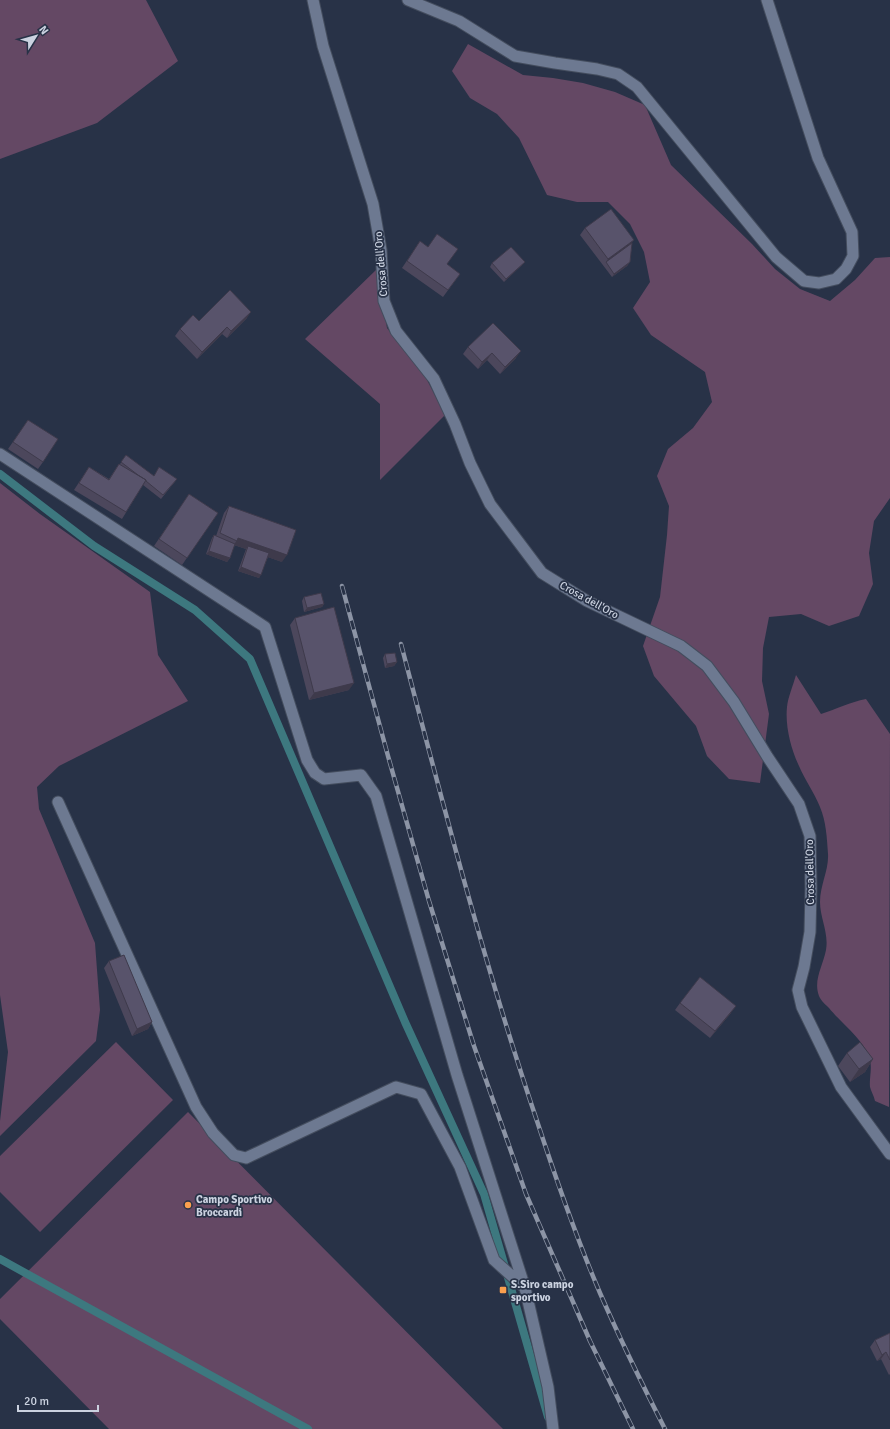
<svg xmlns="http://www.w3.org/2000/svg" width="890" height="1429" font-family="Signika,sans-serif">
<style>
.green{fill:#644864}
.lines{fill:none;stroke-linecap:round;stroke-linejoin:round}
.stream{stroke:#3d787f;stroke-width:8}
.minor-casing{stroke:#444d5e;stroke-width:13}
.minor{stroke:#6d7991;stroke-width:11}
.rail-casing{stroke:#8c94a5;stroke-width:4.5}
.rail{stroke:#283247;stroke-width:3;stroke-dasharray:9;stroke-linecap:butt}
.wall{fill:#4c475c}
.shaded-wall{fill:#3e3a4b}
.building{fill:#58536b;stroke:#3e3a4b}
.poi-dot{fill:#fa9f4e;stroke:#283247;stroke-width:1.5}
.labels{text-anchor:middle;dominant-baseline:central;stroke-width:3.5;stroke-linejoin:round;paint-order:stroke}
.street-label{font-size:11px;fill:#cbd2e0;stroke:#283247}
.poi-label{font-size:11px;font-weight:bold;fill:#cbd2e0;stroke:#283247;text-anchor:start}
</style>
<rect width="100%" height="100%" fill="#283247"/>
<path class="green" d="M 0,0 L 146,0 L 178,61 L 97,123 L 0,159 Z
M 468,44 L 523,75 L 553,78 L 583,83 L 615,92 L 645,105 L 671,165 L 752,244 L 775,269 L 800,289 L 830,301 L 855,280 L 875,258 L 890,257 L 890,498 L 874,521 L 869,553 L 873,584 L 859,616 L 829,626 L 801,614 L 769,617 L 763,648 L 762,681 L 769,714 L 760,783 L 729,779 L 707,756 L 696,726 L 654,676 L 643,646 L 660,597 L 667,535 L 669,506 L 657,476 L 668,449 L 693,428 L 712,402 L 705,372 L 651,335 L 633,308 L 650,282 L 644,252 L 630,224 L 608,202 L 577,202 L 547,195 L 519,138 L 497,114 L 470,98 L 452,71 Z
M 377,269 L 387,328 L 425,376 L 445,415 L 380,480 L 380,404 L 305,339 Z
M 0,483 L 40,514 L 150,592 L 158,655 L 188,701 L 59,766 L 37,787 L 39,809 L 95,943 L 100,1010 L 96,1041 L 0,1136 L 0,1121 L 8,1052 L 0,995 Z
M 796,675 L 821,714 C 837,709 850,702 866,699 L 890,734 L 889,1107 L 875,1101 C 874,1096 871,1091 870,1087 C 869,1077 873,1067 869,1057 C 864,1040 840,1022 829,1008 C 826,1005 821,1001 819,996 C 813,980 823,966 826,950 C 829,933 820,918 820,902 C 820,885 829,870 828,854 C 827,838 826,821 820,807 C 814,792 805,780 799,766 C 791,749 785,726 787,707 C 788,697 793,686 796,675 Z
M 116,1042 L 173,1100 L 40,1232 L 0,1192 L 0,1156 Z
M 188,1112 L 503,1429 L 109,1429 L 0,1319 L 0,1299 Z"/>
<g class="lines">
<path class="stream" d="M 0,474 L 94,546 L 195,610 L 250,659 L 405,1022 L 484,1194 L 548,1417
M 0,1259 L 308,1429"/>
<g class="minor-casing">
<path id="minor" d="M 313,0 L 323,46 L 373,204 L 381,250 L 384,301 L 396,331 L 434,379 L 455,424 L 470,463 L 490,504 L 542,573 L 587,601 L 681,646 L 707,666 L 734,702 L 767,756 L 799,804 L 810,836 L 811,888 L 810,932 L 804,967 L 798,990 L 802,1007 L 841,1087 L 890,1154
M 408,0 L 459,21 L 515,56 L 555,63 L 597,69 L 618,74 L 637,87 L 776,257 L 804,281 L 819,283 L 836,279 L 846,269 L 853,256 L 852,232 L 818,158 L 767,0
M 0,454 L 265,627 L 307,760 L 315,773 L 324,779 L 361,775 L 376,796 L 457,1075 L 525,1288 L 548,1387 L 553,1429
M 58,802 L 196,1107 L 213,1133 L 234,1155 L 246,1158 L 396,1087 L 421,1094 L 460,1167 L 494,1260 L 525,1288"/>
</g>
<use href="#minor" class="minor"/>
<g class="rail-casing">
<path id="rail" d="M 342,586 L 388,756 L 429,901 L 474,1046 L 526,1194 L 590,1341 L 633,1429
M 401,644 C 443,804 484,964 537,1121 C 556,1179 576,1237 600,1293 C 620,1339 642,1384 665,1429"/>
</g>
<use href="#rail" class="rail"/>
</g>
<path class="wall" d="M 585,228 L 632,243 L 630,262 L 627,266 L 612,277 L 580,235 Z
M 420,241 L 428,247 L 447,264 L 460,274 L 443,297 L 402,268 Z
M 492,263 L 522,265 L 504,282 L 490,267 Z
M 247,318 L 227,338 L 222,334 L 197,359 L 175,336 L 180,329 L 199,321 Z
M 468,347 L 516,358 L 500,374 L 487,360 L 478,369 L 463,354 Z
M 28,420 L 43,462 L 38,469 L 8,449 Z
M 126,455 L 154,476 L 177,479 L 161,499 L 143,485 L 122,519 L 74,490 L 89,467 L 109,479 L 119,464 L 120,464 Z
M 189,494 L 218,513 L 182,565 L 154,546 Z
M 229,506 L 282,562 L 268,557 L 259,578 L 238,571 L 246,549 L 234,545 L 230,558 L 227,562 L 206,554 L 212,538 L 214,535 L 216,536 L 224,513 Z
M 304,597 L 324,604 L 322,607 L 304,612 L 302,601 Z
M 295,618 L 349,690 L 309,700 L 290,625 Z
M 385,654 L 397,662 L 394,666 L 385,668 L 383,658 Z
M 109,961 L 152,1022 L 148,1029 L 132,1036 L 104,968 Z
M 680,1003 L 731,1013 L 710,1038 L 675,1010 Z
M 847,1053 L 873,1059 L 865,1072 L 850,1082 L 838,1066 Z
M 890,1333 L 890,1374 L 889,1375 L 881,1359 L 877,1361 L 870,1347 L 875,1340 Z"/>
<path class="shaded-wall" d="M 634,240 L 629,247 L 606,262 L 608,259 Z
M 525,262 L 522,265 L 504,282 L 506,279 Z
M 630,262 L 627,266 L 612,277 L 614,274 Z
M 251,312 L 247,318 L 227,338 L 231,331 Z
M 227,327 L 222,334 L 197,359 L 202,352 Z
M 521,351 L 516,358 L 500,374 L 505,367 Z
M 492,353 L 487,360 L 478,369 L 482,362 Z
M 238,538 L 287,555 L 282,562 L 247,550 L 248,546 L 246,549 L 234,545 Z
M 209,551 L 230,558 L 227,562 L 206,554 Z
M 241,567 L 261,575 L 259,578 L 238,571 Z
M 324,604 L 322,607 L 304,612 L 307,608 Z
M 397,662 L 394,666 L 385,668 L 387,664 Z
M 354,683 L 349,690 L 309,700 L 314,693 Z
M 736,1006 L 731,1013 L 710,1038 L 715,1031 Z
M 152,1022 L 148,1029 L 132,1036 L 137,1029 Z
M 873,1059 L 865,1072 L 850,1082 L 859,1069 Z
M 886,1352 L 881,1359 L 877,1361 L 882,1355 Z"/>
<path class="building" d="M 611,209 L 634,240 L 608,259 L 585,228 Z
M 437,234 L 458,249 L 447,264 L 460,274 L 448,290 L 407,261 L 420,241 L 428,247 Z
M 632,243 L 630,262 L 614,274 L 606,262 Z
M 511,247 L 525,262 L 506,279 L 492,263 Z
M 230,290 L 251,312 L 231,331 L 227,327 L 202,352 L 180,329 L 193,315 L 199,321 Z
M 493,323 L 521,351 L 505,367 L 492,353 L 482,362 L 468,347 Z
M 28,420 L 58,439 L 43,462 L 13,442 Z
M 126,455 L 154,476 L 159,467 L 177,479 L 163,495 L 146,481 L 146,480 L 138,475 L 121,462 Z
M 119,464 L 146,480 L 126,512 L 79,483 L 89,467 L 109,480 Z
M 189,494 L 218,513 L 187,558 L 159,539 Z
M 229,506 L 296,530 L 287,555 L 238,538 L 237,541 L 220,533 Z
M 214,535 L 235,544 L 230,558 L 209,551 Z
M 248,546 L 269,553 L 261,575 L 241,567 Z
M 321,593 L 324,604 L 307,608 L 304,597 Z
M 334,607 L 354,683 L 314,693 L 295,618 Z
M 395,653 L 397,662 L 387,664 L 385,654 Z
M 124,955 L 152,1022 L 137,1029 L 109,961 Z
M 700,977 L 736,1006 L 715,1031 L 680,1003 Z
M 860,1042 L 873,1059 L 859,1069 L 847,1053 Z
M 890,1333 L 890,1360 L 886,1352 L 882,1355 L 875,1340 Z"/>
<g class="poi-dot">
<circle cx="188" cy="1205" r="4"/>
<rect x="499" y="1286" width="8" height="8" rx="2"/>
</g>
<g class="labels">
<g class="street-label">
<text transform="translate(381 264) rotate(-95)">Crosa dell'Oro</text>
<text transform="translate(589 600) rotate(29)">Crosa dell'Oro</text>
<text transform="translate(810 872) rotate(-91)">Crosa dell'Oro</text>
</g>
<g class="poi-label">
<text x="196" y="1199">Campo Sportivo<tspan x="196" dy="13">Broccardi</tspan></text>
<text x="511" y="1284">S.Siro campo<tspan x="511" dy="13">sportivo</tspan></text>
</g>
</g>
<g transform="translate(36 36) rotate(53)" stroke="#283247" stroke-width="3" paint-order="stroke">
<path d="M0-3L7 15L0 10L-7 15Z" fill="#cbd2e0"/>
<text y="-6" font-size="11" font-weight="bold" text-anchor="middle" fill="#cbd2e0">N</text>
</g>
<path d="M18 1405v6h80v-6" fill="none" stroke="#cbd2e0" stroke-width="2"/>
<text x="24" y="1405" font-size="12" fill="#cbd2e0" stroke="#283247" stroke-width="3" paint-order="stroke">20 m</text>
</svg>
